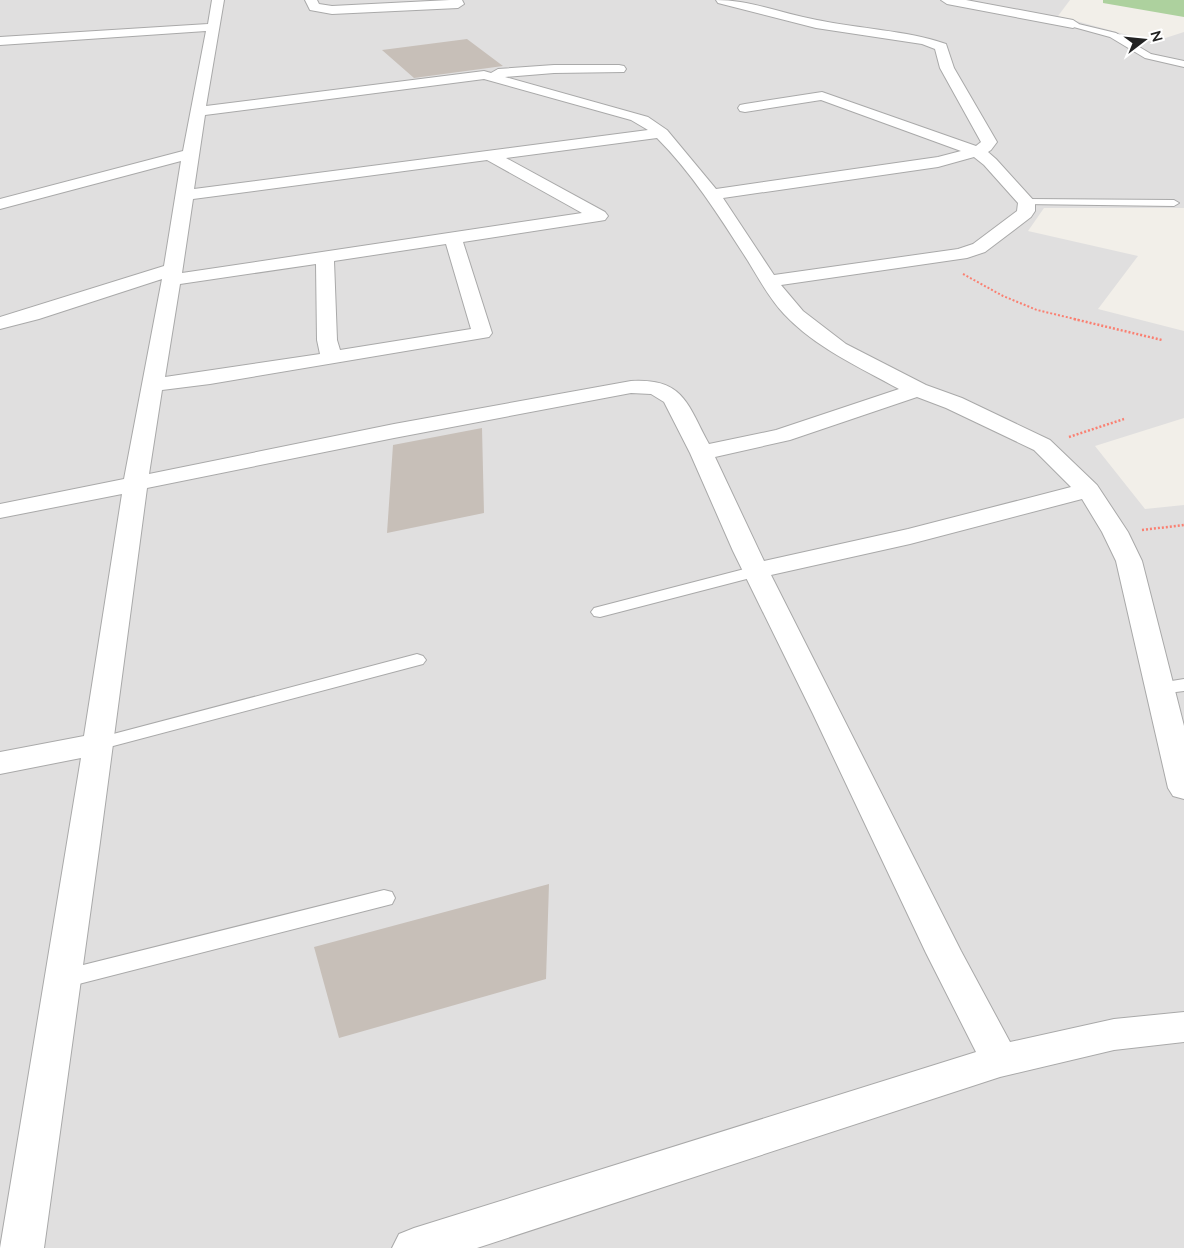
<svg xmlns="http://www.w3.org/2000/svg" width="1184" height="1248" font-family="Lato,sans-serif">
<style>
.residential{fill:#e0dfdf}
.forest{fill:#add19e}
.building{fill:#c7bfb8}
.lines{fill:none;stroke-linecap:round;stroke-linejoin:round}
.service-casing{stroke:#a9a9a9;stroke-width:2}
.minor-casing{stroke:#a9a9a9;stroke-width:2}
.path-far1{stroke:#fa8072;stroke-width:2;stroke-dasharray:2 2;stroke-linecap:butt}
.path{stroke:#fa8072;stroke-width:2.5;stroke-dasharray:2 2;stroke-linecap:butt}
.service{fill:#fff;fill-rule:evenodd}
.minor{fill:#fff;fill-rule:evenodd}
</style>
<rect width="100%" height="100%" fill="#f2efe9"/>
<path class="residential" d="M 0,0 L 1070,0 L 1058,16 L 1153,42 L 1184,32 L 1184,208 L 1044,208 L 1028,231 L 1138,256 L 1098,309 L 1184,331 L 1184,418 L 1095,446 L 1145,509 L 1184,505 L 1184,1248 L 0,1248 Z"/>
<path class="forest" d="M 1103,0 L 1184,0 L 1184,17 L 1103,3 Z"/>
<path class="building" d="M 467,39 L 503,66 L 414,78 L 382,50 Z
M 482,428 L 484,513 L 387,533 L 393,445 Z
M 549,884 L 546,979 L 339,1038 L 314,947 Z"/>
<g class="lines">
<g class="service-casing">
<path id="service" d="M 1070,22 L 1116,33 L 1151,54 L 1184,61 L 1184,67 L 1145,58 L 1110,37 L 1070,26 Z
M 1027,199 L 1174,200 L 1179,203 L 1174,206 L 1023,204 L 1022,202 Z
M 756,566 L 762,567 L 764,571 L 762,575 L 600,617 L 594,616 L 591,612 L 594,608 Z
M 417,654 L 423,656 L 426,660 L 423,664 L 98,750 L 91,749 L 88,744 L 91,739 L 98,738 Z
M 1184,679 L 1184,691 L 1160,694 L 1153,692 L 1151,688 L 1153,684 Z
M 384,890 L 392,892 L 395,898 L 392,904 L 63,988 L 55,986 L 51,979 L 55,972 L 63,970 Z"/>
</g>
<g class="minor-casing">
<path id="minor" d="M 212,0 L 224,0 L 206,106 L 484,71 L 491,73 L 498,69 L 554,65 L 619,65 L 624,66 L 626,69 L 624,72 L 554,73 L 505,77 L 648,117 L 667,130 L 716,189 L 938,157 L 961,151 L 821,100 L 745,112 L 740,111 L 738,108 L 740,105 L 745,104 L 822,92 L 976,146 L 981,142 L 940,68 L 935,49 L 922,44 L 816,28 L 718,3 L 716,0 C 751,0 783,14 817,20 C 860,29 905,30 946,44 L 954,68 L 997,142 L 991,150 L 988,152 L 996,159 L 1035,202 L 1035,211 L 1031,217 L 985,252 L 967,258 L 781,285 L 803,311 L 846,344 L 926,385 L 962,398 L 1050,440 L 1097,485 L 1128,532 L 1142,561 L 1184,726 L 1184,799 L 1173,796 L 1168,788 L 1116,561 L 1102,532 L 1082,499 L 910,544 L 771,575 L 961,951 L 1010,1042 L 1114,1019 L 1184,1012 L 1184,1042 L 1114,1050 L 1000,1077 L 477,1248 L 392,1248 L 399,1234 L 414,1228 L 976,1052 L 926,953 L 813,714 L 733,551 L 690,453 L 664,402 L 651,394 L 631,393 L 394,438 L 147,488 L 100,842 L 44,1248 L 0,1248 L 81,758 L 0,774 L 0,752 L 84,736 L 122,494 L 0,518 L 0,504 L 124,479 L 162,279 L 39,319 L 0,329 L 0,317 L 164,266 L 181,161 L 0,209 L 0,199 L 183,151 L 206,31 L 0,45 L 0,37 L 208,24 ZM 484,79 L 631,120 L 648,130 L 194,189 L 205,115 ZM 657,138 C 693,174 721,219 748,261 C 759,279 769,298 784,314 C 816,348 859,367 899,389 L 776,430 L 709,444 C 687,404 684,378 631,381 L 394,424 L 149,474 L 162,390 L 210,384 L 489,337 L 492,333 L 463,242 L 599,221 L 605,220 L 608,216 L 605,212 L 506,158 ZM 974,157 L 984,165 L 1018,203 L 1017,211 L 973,244 L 958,249 L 774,275 L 723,198 L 938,167 ZM 487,160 L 582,213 L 182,273 L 193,199 ZM 446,244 L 471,329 L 340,350 L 337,340 L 334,261 ZM 316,264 L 317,340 L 320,354 L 165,377 L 180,284 ZM 917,397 L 946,408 L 1034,450 L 1071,487 L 908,529 L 764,561 L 715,457 L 790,440 Z
M 305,0 L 317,0 L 319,4 L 332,6 L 450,0 L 462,0 L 464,4 L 458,8 L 332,14 L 310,10 Z
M 941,0 L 966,0 L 1073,20 L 1079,24 L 1073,28 L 947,4 Z"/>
</g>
<path class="path-far1" d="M 963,274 L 1003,296 L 1037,310 L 1079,320"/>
<path class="path" d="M 1074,319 L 1162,340
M 1069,437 L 1124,419
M 1142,530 L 1184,525"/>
<use href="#service" class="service"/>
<use href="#minor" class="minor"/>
</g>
<g transform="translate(1144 40) rotate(74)" stroke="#ffffff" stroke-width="4" paint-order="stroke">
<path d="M0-4L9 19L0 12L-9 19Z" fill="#222222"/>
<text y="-8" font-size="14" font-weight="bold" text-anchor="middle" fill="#222222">N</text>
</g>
</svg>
